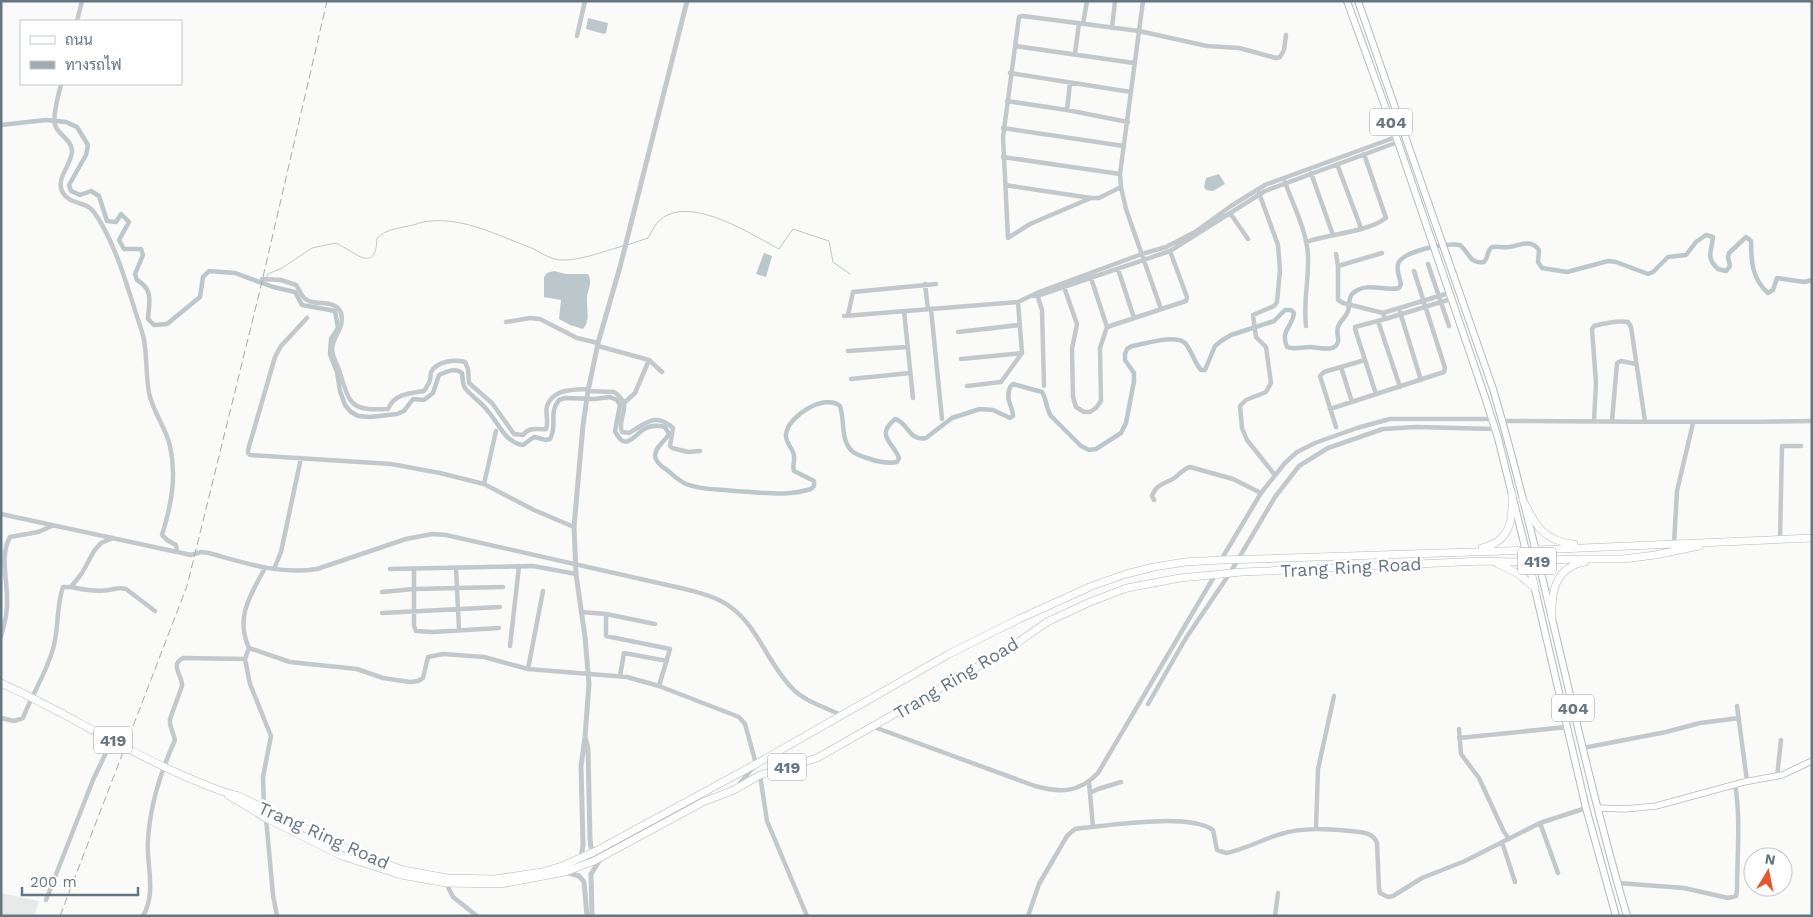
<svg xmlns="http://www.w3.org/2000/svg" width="1813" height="917" font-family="'Work Sans',Sarabun,sans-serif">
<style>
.built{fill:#e8e9e9}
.water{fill:#bbc7cb}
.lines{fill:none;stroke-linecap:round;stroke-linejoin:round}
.stream{stroke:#bbc7cb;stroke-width:1}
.canal{stroke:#bbc7cb;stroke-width:4.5}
.secondary-casing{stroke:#b3babf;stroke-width:7}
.primary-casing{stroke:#b5babe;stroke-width:8}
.trunk-casing{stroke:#b4b9bd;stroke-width:8}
.minor{stroke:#c3c8cc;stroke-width:4.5}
.tertiary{stroke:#c3c8cc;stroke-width:5}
.secondary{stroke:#fff;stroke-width:5.5}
.primary{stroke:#fff;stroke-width:6}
.trunk{stroke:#fff;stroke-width:7}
.rail{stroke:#a2aab0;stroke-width:1;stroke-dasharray:8 4;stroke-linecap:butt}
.labels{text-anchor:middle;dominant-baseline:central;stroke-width:5;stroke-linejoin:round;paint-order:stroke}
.shield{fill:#fff;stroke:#939fa8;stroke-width:1}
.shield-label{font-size:16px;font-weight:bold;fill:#657683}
.street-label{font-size:18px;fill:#657683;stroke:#fff}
</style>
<rect width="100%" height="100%" fill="#fafaf8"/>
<path class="built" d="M 1,893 L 39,901 L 34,916 L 1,916 Z"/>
<path class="water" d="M 588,18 L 608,23 L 606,33 L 604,34 L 586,29 Z
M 1219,174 L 1225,184 L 1213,191 L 1206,190 L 1204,187 L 1206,178 Z
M 764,253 L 772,256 L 766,277 L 756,274 Z
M 554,271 L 566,274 L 588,274 C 593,283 588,288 587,297 C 586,308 591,320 583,329 L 570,325 L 559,319 L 561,300 L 544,297 L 544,277 L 547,273 Z"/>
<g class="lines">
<path class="stream" d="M 627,245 L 648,238 C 651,233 654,226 658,222 C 686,192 751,234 779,249 L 793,229 L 829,241 L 833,262 L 850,274
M 266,278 L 268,274 L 282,268 L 312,248 L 336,243 C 355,252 376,275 377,238 C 387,229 396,229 408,226 C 416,225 423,221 430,221 C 465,218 497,235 529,247 C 539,251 549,259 560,260 C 581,261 604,251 623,246"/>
<path class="canal" d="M 1,125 L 46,120 L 66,122 L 77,127 L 88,145 L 86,155 L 69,185 L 71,191 L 80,195 L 91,191 L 99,196 L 107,221 L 116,222 L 121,214 L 129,222 L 119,240 L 124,249 L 141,249 L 143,255 L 135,274 L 137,280 C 154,290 149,302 148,319 L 154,325 L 167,324 L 200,297 L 203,277 L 209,271 L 235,273 L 273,287 L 295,292 L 302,305 L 335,311 L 338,328 L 331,339 L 330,354 L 337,372 L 340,391 L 345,405 L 351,412 L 358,416 L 370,417 L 397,414 L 404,411 L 413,399 L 424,400 L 433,393 L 439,375 C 446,372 455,367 462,373 C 463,378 462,384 465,388 C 471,396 481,402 487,410 C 498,422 505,443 523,445 L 534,437 L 546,440 L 550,439 C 558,425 548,413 559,400 L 565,398 L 594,399 L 610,397 L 617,400 L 620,405 L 615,431 C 623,448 629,442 639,433 C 646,426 656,424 665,427 L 669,434 C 665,441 655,447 655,456 C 656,463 662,467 667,470 C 673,475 679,481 686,484 C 701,490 719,489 735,491 C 761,492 786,497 811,489 L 814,486 L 814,481 L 794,471 C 792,466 795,461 794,456 C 793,448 785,443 786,434 C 788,416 825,393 840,406 C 845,420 840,440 852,451 C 856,455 864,457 870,459 C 879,462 887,464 897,462 L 899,458 C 893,442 875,436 895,419 C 908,422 909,442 926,438 L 952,418 L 980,409 L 993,410 L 1010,418 L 1013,416 C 1013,405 1005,403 1010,387 L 1013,384 L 1042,392 C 1047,400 1046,409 1051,416 L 1081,446 L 1089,450 L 1096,449 L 1121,433 L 1126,423 L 1134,381 L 1134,373 L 1125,360 L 1125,354 L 1127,349 L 1132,346 C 1145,344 1175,334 1185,343 C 1192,351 1194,362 1201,370 L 1205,370 L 1215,346 L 1221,341 L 1231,335 L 1274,321 L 1285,310 L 1291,310 L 1294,313 C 1292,328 1280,330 1287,347 C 1295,350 1301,347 1310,347 C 1318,347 1335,353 1338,342 C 1339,338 1336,332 1338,327 C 1340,321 1346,317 1348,311 C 1350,305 1348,297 1353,293 C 1367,281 1385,292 1399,288 L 1401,284 C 1400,278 1396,271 1398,264 C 1402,251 1448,242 1460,245 C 1470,253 1469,264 1484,262 C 1489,257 1486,251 1492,247 C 1498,246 1503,248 1509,247 C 1520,246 1530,238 1539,250 L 1538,262 L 1542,268 L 1567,272 L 1608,261 L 1616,262 L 1648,274 L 1653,272 L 1668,257 L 1686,255 L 1696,242 L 1706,235 L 1713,237 C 1712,251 1705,257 1718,269 L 1726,271 L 1730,266 L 1728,257 L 1729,253 L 1746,237 L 1751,241 C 1751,261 1752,279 1768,293 L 1773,290 L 1777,278 L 1804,282 L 1812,280"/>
<g class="secondary-casing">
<path id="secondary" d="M 1598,808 L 1625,809 L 1656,806 L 1744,782 L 1782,775 L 1812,761"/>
</g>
<g class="primary-casing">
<path id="primary" d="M 1347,1 L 1398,142 L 1486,400 L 1498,438 L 1527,555
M 1358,1 L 1493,389 C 1544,563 1576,742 1627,916
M 1534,585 L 1586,808 L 1616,916"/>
</g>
<g class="trunk-casing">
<path id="trunk" d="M 1523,500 C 1535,525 1543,541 1574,544
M 1482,548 C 1511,541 1513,520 1512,494
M 1527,557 L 1535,588
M 1498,564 L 1517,573 L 1535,588
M 1552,618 C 1551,592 1555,567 1585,562
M 1,683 C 63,711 120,748 182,775 C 201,783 219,792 239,796 L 345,848 L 403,870 L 447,878 L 494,879 L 542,872 L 562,866 L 594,852 L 756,764 L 949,654 L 1019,619 L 1092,586 L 1126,574 L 1154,567 L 1185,562 L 1221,560 L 1536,550 L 1812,538
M 228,795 L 266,818 L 342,856 L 401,875 L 446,883 L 501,884 L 565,872 L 594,861 L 703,802 L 734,790 L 760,775 L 817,758 L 1007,650 L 1047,622 L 1090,602 L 1127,588 L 1180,578 L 1242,572 L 1483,561 L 1511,562 L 1573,559 L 1623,559 L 1655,555 L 1699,546"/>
</g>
<path class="minor" d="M 1143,1 L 1120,174 L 1121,187 L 1126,209 L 1161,309
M 77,21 L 82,1
M 1083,24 L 1087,1
M 1112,28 L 1115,1
M 577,36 L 585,1
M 1015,46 L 1134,63
M 1075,54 L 1079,23
M 1010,73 L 1131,92
M 61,84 C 59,94 52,115 55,125 C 58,135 71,139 72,150 C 73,164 54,179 63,193 C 69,203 81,202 90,208 C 94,211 98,218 101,223 C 116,249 125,279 134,307 C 137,318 142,329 144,340 C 147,357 146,376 149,393 C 153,412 166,428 170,446 C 177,477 171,506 162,535 L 167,540 L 176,545 L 177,552
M 1007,101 L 1067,110 L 1128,122
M 1067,110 L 1070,83
M 1003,128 L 1124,146
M 1003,157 L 1120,174
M 1337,164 L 1361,228
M 1311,173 L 1333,235
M 1285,182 C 1293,205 1307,231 1308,256 C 1309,280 1303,303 1306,326
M 1005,185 L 1091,198 L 1099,198 L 1121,187
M 1259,193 L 1278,245 L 1280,270 L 1277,302 L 1274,306 L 1253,315 L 1256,337 L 1266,347 L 1271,383 L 1266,392 L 1246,400 L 1240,406 L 1242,428 L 1247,440 L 1274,474
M 1091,198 L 1030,224 L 1008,238 L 1003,137 L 1019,17 L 1023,16 L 1139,31 L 1207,46 L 1239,48 L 1276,58 L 1280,57 L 1284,50 L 1286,35
M 1230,213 L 1248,239
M 1306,242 C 1328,234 1368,232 1386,218 L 1364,154
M 1336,254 L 1338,266 L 1338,300 L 1343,303 L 1383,313
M 1428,264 L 1449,326
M 1338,266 L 1382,253
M 1118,269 L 1134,318
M 262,279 L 281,280 L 296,285 C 300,290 301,297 307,300 C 317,306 336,299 341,313 C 345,328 333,335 332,349 C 332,356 337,364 339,370 C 350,405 350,411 388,409 C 394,394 410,393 424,391 C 426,388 429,384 430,380 C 431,378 430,375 431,372 C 437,361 455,359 465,362 L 468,369 L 469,383 L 492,403 L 514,434 L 523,435 C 530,426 536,430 546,429 C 549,422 545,413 547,406 C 553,388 574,390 588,389
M 925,284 L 928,309
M 1064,287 L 1077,324 L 1072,349 L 1073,397 L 1076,407 L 1084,412 L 1090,412 L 1096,408 L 1101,401 L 1100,348 L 1107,327 L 1091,278
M 1449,293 L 1383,313 L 1385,319 L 1451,299
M 1037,294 L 1042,310 L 1044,386
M 1033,296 L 1037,296 L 1170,251 L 1265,191 L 1398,142
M 931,309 L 942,419
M 904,311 L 913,398
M 1400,312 L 1421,380
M 848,315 L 853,292 L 936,284
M 844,316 L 1018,302 L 1039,292 L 1142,254 L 1166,247 L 1195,232 L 1231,206 L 1265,185 L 1396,137
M 307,318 L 281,346 L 275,357 L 248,450 L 248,453 L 250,455 L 391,464 L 440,473 L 484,484 L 534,510 L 574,527
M 1378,321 L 1400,387
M 506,322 L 530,318 L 540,319 L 577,338 L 598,343
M 1107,327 L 1186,301 L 1187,297 L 1170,251
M 958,332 L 1019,325
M 598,346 L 649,360 L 662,372
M 848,351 L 907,347
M 961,359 L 1022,353
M 1341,367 L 1352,402
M 851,379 L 910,373
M 967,386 L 1001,382 L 1022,353 L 1018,302
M 588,391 L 614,392 C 635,406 616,417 622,432 L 629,433 C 646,423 656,412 673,428 L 670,446 L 672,448 L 688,452 L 700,451
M 1376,394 L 1355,329 L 1355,327 L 1385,319
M 624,403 L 635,393 L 649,360
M 1330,409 L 1444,372 L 1445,368 L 1414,271
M 1502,421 C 1606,421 1709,423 1812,421
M 1594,421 L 1596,383 L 1592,329 L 1594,326 C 1605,323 1618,320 1628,322 L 1631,327 L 1645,421
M 1612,421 L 1617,363 L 1621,361 L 1636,364
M 1336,427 L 1320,376 L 1324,372 L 1365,360
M 484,484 L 496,431
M 1154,500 L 1152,496 C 1156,485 1163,484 1173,479 C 1179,475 1183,469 1190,467 L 1233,479 L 1261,493
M 1,514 L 191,555 L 201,552 L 209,553 C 245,563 279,575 317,569 L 406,539 L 432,534 L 446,535 L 685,589 C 697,592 710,595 721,601 C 756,619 765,660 791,687 C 803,701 825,707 841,715
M 1780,539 L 1782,446 L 1801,446
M 1674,544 L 1677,491 L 1693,423
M 1221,560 L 1261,493 L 1285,463 L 1297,452 L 1315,443 L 1357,428 L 1390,419 L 1492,419
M 265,568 C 250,596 235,617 249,648 L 290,662 L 357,669 L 383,678 L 410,682 L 418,681 L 423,678 L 428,657 L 443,654 L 484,657 L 528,669 L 627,677 L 659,686 L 739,717 L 745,724 L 756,764 L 737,787
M 456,568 L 459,630
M 274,569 L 281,552 L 301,458
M 390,569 L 533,566 L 576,574
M 414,570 L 414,626 L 416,631 L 433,632 L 499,628
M 71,587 C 84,590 96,592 109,590 C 116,589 119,587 126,589 L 155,611
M 382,592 L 414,589 L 503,587
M 581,612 L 606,614 L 655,624
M 382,613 L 500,607
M 606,614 L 606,636 L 670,649 L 659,686
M 1,636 C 5,623 8,611 7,598 C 7,579 0,554 10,537 L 38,532 L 52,526
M 510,646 L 519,566
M 249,648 L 245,659 L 250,684 L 271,736 L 263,777 L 264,809
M 528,669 L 543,591
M 620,676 L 624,653 L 667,661
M 1148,704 L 1186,638 L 1230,573 L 1275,497 L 1299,466 L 1328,448 L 1383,429 L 1416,427 L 1495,429
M 1737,706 L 1747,781
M 1,718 L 14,721 L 23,718 C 32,694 46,674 53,649 C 59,629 56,607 63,587 L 71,587 L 82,573 L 94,551 L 101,543 L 113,538
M 874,727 L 1035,786 C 1060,793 1079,793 1098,773 L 1215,575
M 1459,729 L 1461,754 L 1479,778 L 1504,832 L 1509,839
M 1459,738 L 1567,727
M 1583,748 L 1666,732 L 1700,723 L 1739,718
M 760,775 L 767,821 L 807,916
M 1777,777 L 1781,740
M 1089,782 L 1093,827
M 1090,793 L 1098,789 L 1121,782
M 266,818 L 273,895 L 277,916
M 1540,823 L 1558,873
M 1316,828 L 1318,769 L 1334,696
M 1502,842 L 1515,882
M 446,883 L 453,897 L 477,916
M 1618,883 L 1684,888 L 1728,898 L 1736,896 L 1737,891 C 1737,855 1741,820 1735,784
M 46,900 L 93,780 L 112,740
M 143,916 C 157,892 146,865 148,840 C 150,805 161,771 175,740 L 170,724 L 170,719 L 182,686 C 183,676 169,665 183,658 L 245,659
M 1028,916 L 1039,884 L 1067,836 L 1075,829 L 1082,828 C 1112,825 1189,813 1213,830 L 1217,850 L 1226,853 C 1244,850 1263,839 1281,834 C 1304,827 1327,829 1350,831 C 1360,832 1373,832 1377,843 L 1379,888 L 1380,893 L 1388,897 L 1393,896 L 1422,878 L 1465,861 L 1540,823 L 1586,808
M 1275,916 L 1278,893"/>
<path class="tertiary" d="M 586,740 L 588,749 L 590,839 L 591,847 L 594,852
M 581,858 L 583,845 L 581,766 L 585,737 L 589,684 L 585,637 L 576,574 L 574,527 L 583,425 L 588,391 L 598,343 L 620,267 L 687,1
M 565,872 L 579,876 L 584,882 L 587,916
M 592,916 L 591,874 L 601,858"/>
<use href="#secondary" class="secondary"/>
<use href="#primary" class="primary"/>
<use href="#trunk" class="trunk"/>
<path class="rail" d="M 60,916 L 187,586 L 260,290 L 327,1"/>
</g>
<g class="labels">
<g class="shield">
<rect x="1370" y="108.5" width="42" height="27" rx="4"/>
<rect x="1518" y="547.5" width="38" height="27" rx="4"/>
<rect x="1552" y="694.5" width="42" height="27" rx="4"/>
<rect x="94" y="726.5" width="38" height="27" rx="4"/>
<rect x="768" y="753.5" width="38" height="27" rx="4"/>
</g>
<g class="shield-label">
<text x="1391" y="122">404</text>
<text x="1537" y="561">419</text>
<text x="1573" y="708">404</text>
<text x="113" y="740">419</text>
<text x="787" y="767">419</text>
</g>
<g class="street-label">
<text transform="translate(1351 567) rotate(-3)">Trang Ring Road</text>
<text transform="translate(956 678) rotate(-31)">Trang Ring Road</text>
<text transform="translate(324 835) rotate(24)">Trang Ring Road</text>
</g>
</g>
<rect width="1813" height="917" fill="none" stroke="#657683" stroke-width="5"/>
<rect x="20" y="20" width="162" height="65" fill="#ffffff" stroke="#c1c8cd"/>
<rect x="30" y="36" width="25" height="8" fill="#ffffff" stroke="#c1c8cd"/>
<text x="65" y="45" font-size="15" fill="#657683">ถนน</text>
<rect x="30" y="61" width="25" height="8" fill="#a2aab0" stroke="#c1c8cd"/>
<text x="65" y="70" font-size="15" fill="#657683">ทางรถไฟ</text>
<g transform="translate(1768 872) rotate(10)"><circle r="24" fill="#ffffff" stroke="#c1c8cd"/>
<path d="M0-4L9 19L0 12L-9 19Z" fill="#e4572e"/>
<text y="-8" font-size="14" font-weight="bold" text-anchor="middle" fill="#657683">N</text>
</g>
<path d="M22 887v8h116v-8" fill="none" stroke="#657683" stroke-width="2.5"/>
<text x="30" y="887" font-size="15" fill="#657683" stroke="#ffffff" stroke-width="4" paint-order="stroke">200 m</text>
</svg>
